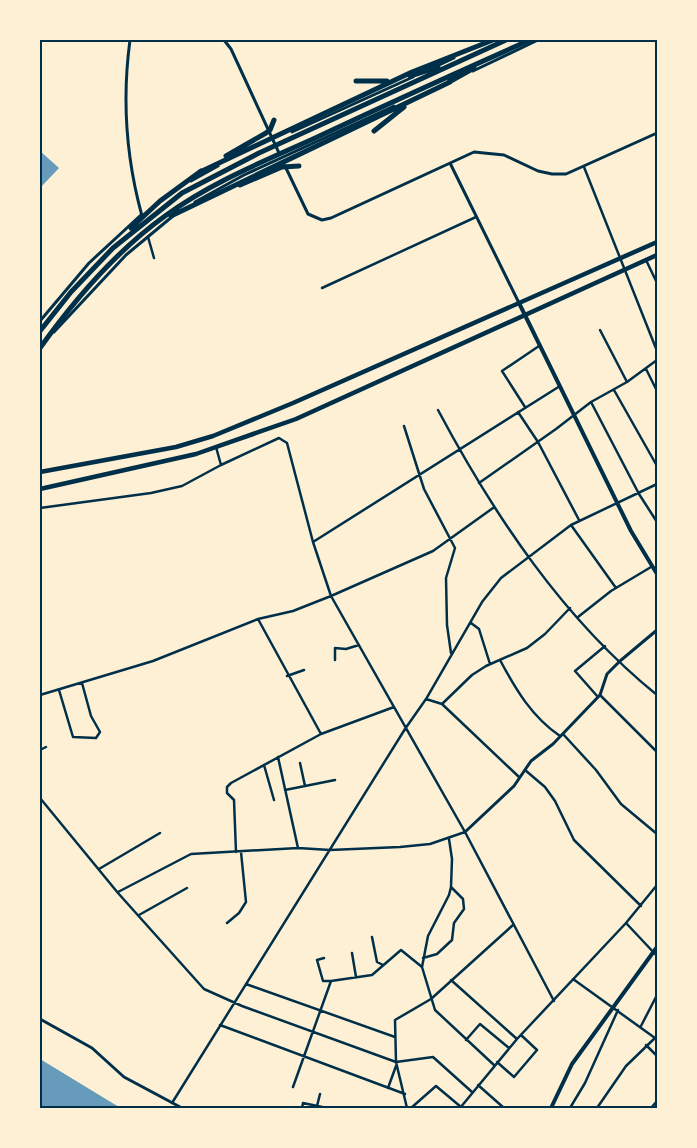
<svg xmlns="http://www.w3.org/2000/svg" width="697" height="1148" font-family="Rubik,sans-serif">
<style>
.water{fill:#669bbc}
.lines{fill:none;stroke-linecap:round;stroke-linejoin:round}
.minor{stroke:#003049;stroke-width:2.5}
.tertiary{stroke:#003049;stroke-width:3}
.secondary{stroke:#003049;stroke-width:4}
.primary{stroke:#003049;stroke-width:4.5}
.motorway{stroke:#003049;stroke-width:5}
.neatline{fill:none;stroke:#003049;stroke-width:2}
</style>
<rect width="100%" height="100%" fill="#fdf0d5"/>
<path class="water" d="M 40,151 L 59,168 L 40,188 Z
M 40,1059 L 114,1104 L 121,1108 L 40,1108 Z"/>
<g class="lines">
<path class="minor" d="M 584,167 L 657,351
M 148,237 L 154,258
M 646,260 L 657,283
M 322,288 L 476,217
M 600,330 L 627,382
M 646,369 L 657,391
M 614,390 L 657,466
M 591,402 L 639,494 L 657,522
M 525,407 L 502,371 L 539,346
M 438,410 C 494,515 563,619 657,695
M 518,412 L 538,442 L 579,520
M 404,426 L 424,489 L 455,548 L 446,578 L 447,625 L 451,653
M 216,447 L 221,465 L 279,438 L 287,443 L 313,542 L 331,596 L 465,832 L 554,1001
M 479,483 L 556,429 L 591,402 L 627,382 L 657,360
M 40,508 L 151,493 L 182,486 L 221,465
M 571,525 L 616,588
M 313,542 L 560,386
M 578,617 L 611,591 L 651,567
M 258,619 L 321,734
M 471,623 L 479,629 L 490,664
M 335,660 L 335,648 L 346,649 L 359,645
M 500,660 C 516,690 532,717 560,736
M 287,676 L 304,670
M 59,690 L 73,737 L 96,738 L 100,732 L 91,716 L 82,683
M 40,695 L 153,661 L 258,619 L 293,611 L 331,596 L 433,551 L 493,508
M 600,695 L 657,752
M 598,697 L 575,671 L 605,646
M 426,699 L 442,704 L 519,777
M 442,704 L 472,675 L 486,666 L 527,648 L 545,634 L 570,608
M 563,734 L 596,770 L 621,804 L 657,834
M 40,750 L 46,747
M 278,757 L 298,848
M 300,763 L 305,786
M 264,765 L 274,800
M 525,770 L 545,787 L 555,801 L 574,840 L 641,906
M 285,790 L 335,780
M 40,798 L 118,893 L 204,989 L 242,1006 L 396,1062 L 433,1057 L 472,1092
M 449,839 L 452,859 L 451,887 L 449,895 L 428,936 L 422,967 L 435,1010 L 494,1065
M 236,852 L 234,800 L 227,793 L 227,787 L 231,783 L 321,734 L 394,707
M 99,869 L 160,833
M 118,892 L 191,854 L 298,848 L 330,850 L 400,847 L 430,844 L 465,832
M 139,915 L 187,888
M 227,923 L 239,913 L 246,902 L 241,852
M 626,923 L 657,956
M 372,937 L 377,962 L 383,965
M 352,953 L 356,977
M 324,958 L 317,960 L 323,981 L 331,981
M 423,958 L 437,954 L 452,940 L 454,923 L 464,909 L 463,899 L 451,887
M 573,979 L 655,1038
M 451,980 L 517,1039
M 246,984 L 395,1037
M 220,1025 L 405,1094
M 641,1026 L 657,995
M 466,1040 L 480,1024 L 509,1048
M 646,1045 L 657,1056
M 497,1062 L 514,1077 L 537,1050 L 521,1035
M 478,1085 L 504,1108
M 293,1087 L 331,981 L 372,975 L 401,950 L 422,967
M 388,1088 L 396,1066
M 172,1103 L 405,729 L 426,699 L 482,602 L 501,578 L 571,525 L 657,484
M 317,1106 L 320,1094
M 302,1108 L 303,1103 L 327,1108
M 407,1108 L 396,1062 L 395,1020 L 431,999 L 513,925
M 411,1108 L 436,1086 L 461,1107
M 460,1108 L 517,1039 L 626,923 L 657,885
M 570,1108 L 585,1083 L 618,1010
M 597,1108 L 626,1066 L 657,1036
M 651,1108 L 657,1101"/>
<path class="tertiary" d="M 130,40 C 122,99 126,158 142,216
M 224,40 L 231,49 L 279,153
M 437,66 L 454,58
M 473,71 L 538,40
M 292,132 L 413,77
M 450,163 L 519,303
M 285,166 L 308,214 L 322,220 L 331,218 L 474,152 L 504,155 L 538,171 L 552,174 L 566,174 L 657,133
M 191,181 L 218,166
M 195,202 L 244,175 L 394,106
M 40,321 L 89,263 L 142,214
M 54,332 L 126,255 L 173,216
M 465,832 L 514,786 L 531,761 L 553,744 L 600,695 L 607,674 L 620,661 L 657,630
M 40,1019 L 92,1048 L 124,1077 L 182,1108"/>
<path class="secondary" d="M 519,303 L 631,531 L 657,574
M 551,1108 L 572,1064 L 657,947"/>
<path class="primary" d="M 40,472 L 176,447 L 213,436 L 293,403 L 657,242
M 40,489 L 196,454 L 296,419 L 657,255"/>
<path class="motorway" d="M 410,76 L 438,67
M 356,81 L 387,81
M 449,82 L 474,68
M 374,131 L 404,107
M 226,156 L 266,133 L 270,130 L 274,120
M 200,172 L 412,72 L 493,40
M 240,185 L 282,167 L 299,166
M 171,216 L 450,82
M 131,228 L 160,201 L 201,171
M 40,331 L 71,292 L 113,248 L 182,193 L 259,153 L 506,40
M 40,348 C 75,299 116,251 165,216 C 210,183 262,162 313,139 C 385,105 458,72 530,40"/>
</g>
<rect width="697" height="1148" fill="none" stroke="#fdf0d5" stroke-width="82"/>
<rect x="41" y="41" width="615" height="1066" class="neatline"/>
</svg>
